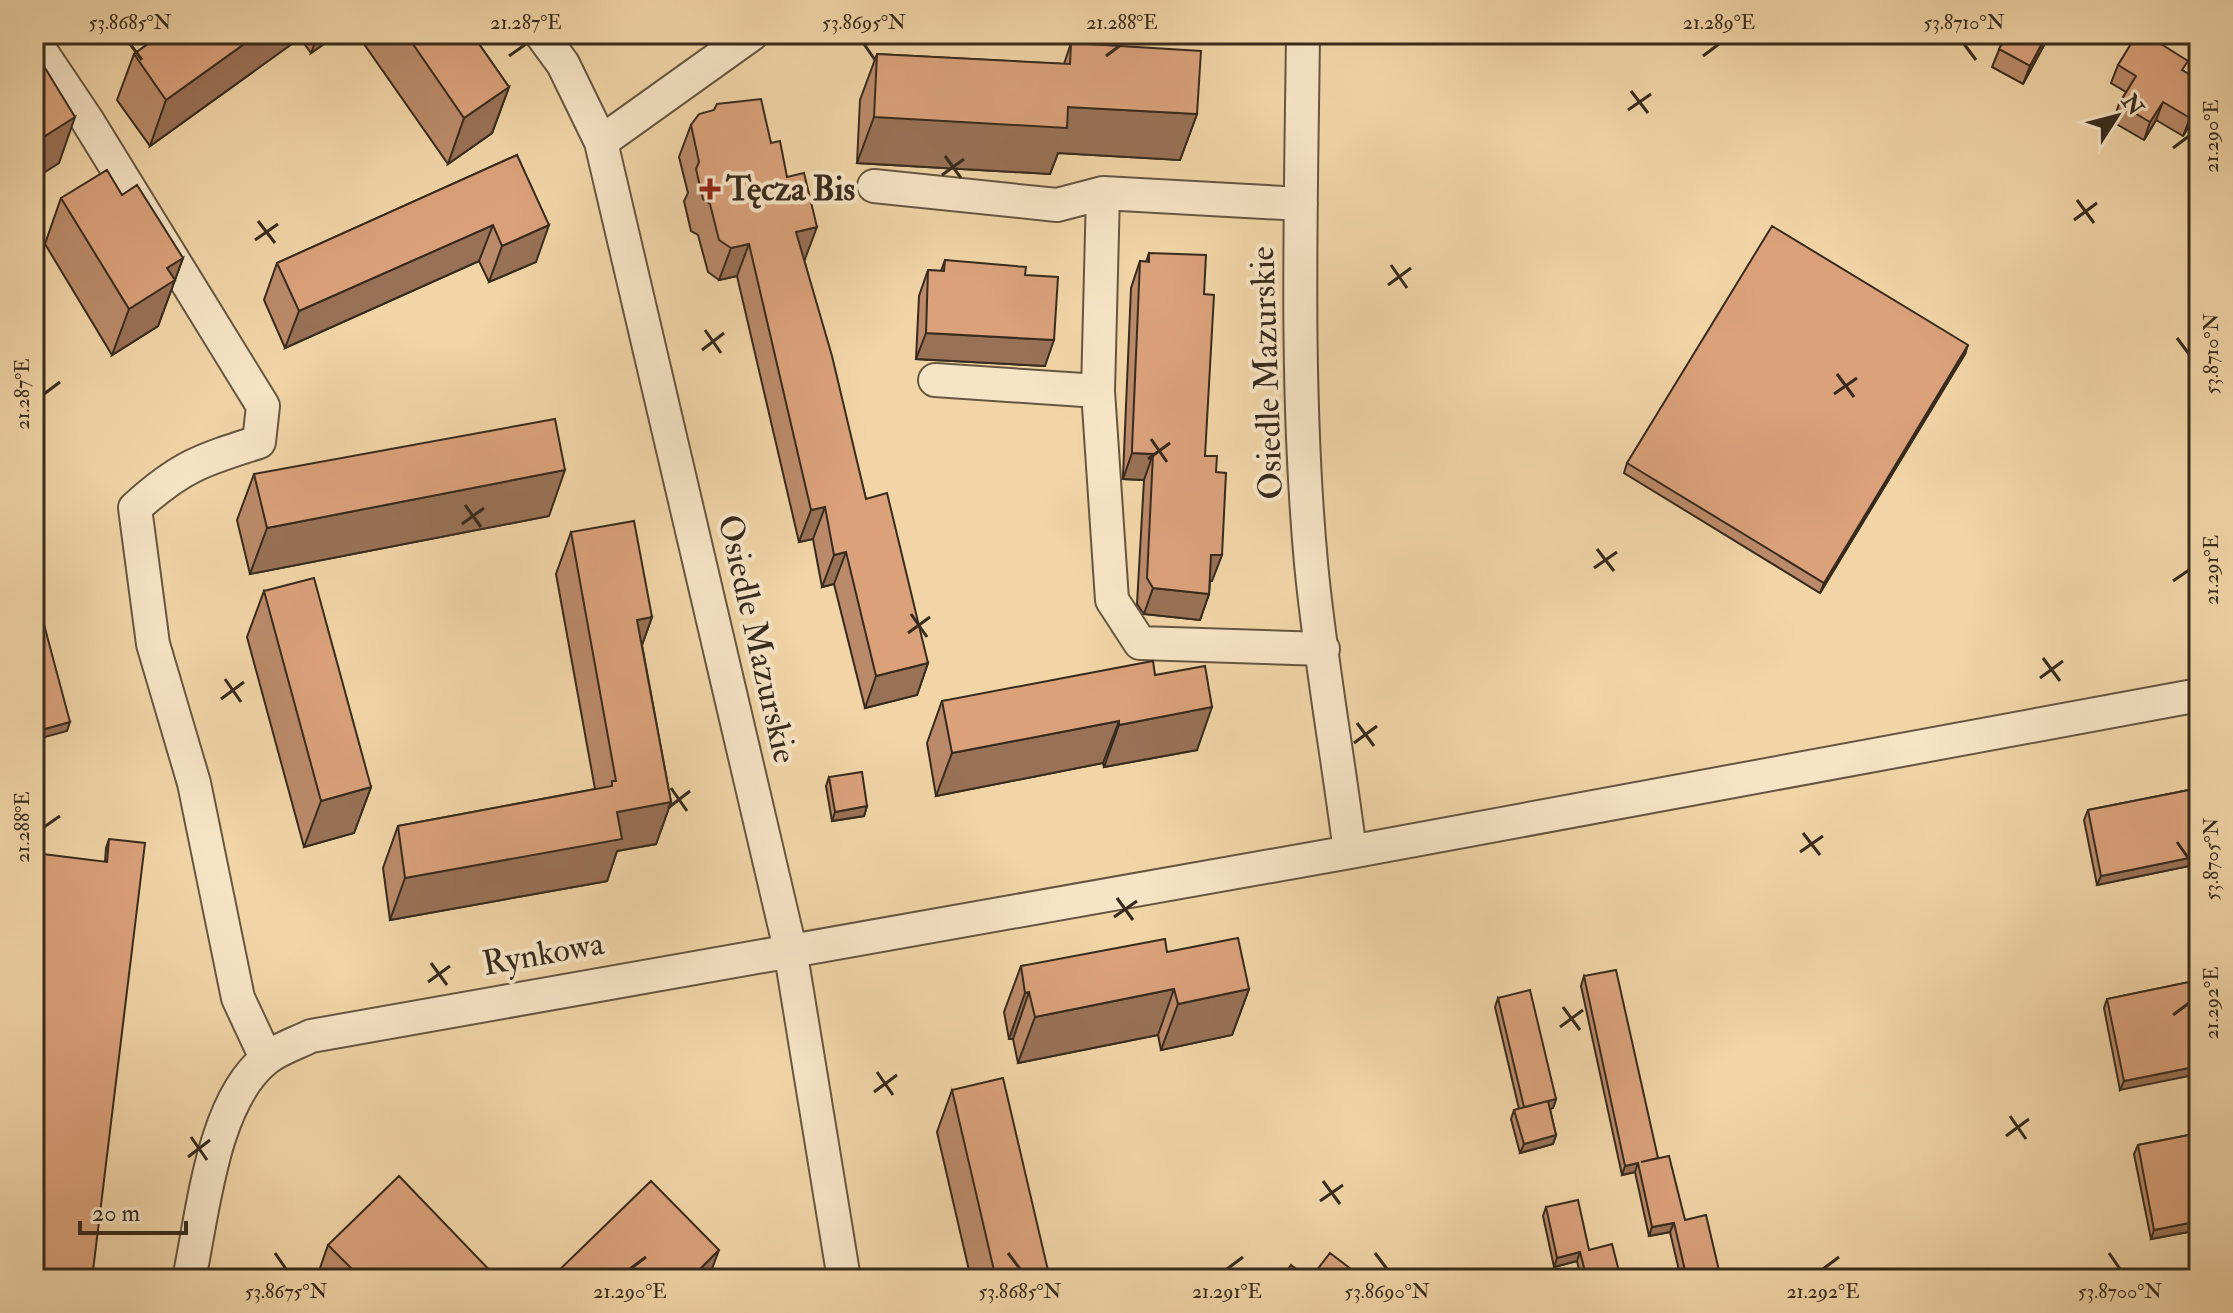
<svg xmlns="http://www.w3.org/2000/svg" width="2233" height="1313" font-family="'IM FELL Double Pica',serif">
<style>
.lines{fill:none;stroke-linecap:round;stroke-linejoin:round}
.minor-casing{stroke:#665640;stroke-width:36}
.minor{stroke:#f6e4c6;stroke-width:32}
.wall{fill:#bb8a6a;stroke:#382b1d;stroke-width:2}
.shaded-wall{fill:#997156;stroke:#382b1d;stroke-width:2}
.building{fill:#daa17b;stroke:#382b1d;stroke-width:2}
.ticks{fill:none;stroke:#382b1d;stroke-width:3}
.poi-dot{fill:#8f2418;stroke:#f6e4c6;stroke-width:3}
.labels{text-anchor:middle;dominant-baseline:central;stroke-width:8;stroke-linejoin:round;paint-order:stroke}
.poi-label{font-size:34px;font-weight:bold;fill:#382b1d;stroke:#f6e4c6;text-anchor:start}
.street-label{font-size:34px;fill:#382b1d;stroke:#f6e4c6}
.neatline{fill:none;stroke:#382b1d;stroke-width:3}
.ticks-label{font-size:20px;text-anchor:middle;fill:#382b1d}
</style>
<rect width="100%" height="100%" fill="#f1d5a7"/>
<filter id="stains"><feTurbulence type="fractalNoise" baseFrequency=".0025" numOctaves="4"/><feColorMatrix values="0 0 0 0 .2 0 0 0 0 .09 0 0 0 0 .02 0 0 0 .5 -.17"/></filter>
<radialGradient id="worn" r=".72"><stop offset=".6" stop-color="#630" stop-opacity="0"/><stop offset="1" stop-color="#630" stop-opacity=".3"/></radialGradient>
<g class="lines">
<g class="minor-casing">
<path id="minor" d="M 541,34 L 563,64 L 601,142 L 790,949 L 844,1279
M 1303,34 C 1301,210 1295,387 1311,563 C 1320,659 1338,756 1350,852
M 34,41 L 87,120 L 263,406 L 259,442 C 201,460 180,467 135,508 L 153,644 L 194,783 L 238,998 L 266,1058
M 601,142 L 752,34
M 874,186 L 1057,205 L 1103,193
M 1301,204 L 1103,193 L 1098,391 L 1112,600 L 1140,643 L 1323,649
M 935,380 L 1098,391
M 189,1279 C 203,1214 212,1102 266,1059 C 278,1049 297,1043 311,1036 L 1350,852 L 2199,695"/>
</g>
<use href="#minor" class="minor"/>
</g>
<path class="wall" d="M 162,34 L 338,34 L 311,53 L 300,38 L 150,146 L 117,100 L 134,54 Z
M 357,34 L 472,34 L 509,87 L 492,133 L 448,164 Z
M 1984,34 L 2050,34 L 2023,84 L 1992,67 L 2001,45 L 1983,36 Z
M 1071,43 L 1197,114 L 1180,160 L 1058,153 L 1050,174 L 857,163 L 860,100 L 877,54 L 1064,64 Z
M 2118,65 L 2184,71 L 2199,110 L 2183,136 L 2156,120 L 2144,140 L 2113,122 L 2119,104 L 2126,92 L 2111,83 Z
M 691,125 L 771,143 L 787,177 L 805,259 L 804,259 L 866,499 L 928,663 L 917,695 L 865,708 L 834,584 L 822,587 L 813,539 L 799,542 L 737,276 L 719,280 L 708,272 L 698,235 L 691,231 L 684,201 L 688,193 L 679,157 Z
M 517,155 L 536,262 L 489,282 L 479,261 L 285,348 L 264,300 L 277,263 Z
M 122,195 L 183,258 L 158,326 L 112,355 L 45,244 L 61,198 Z
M 1149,253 L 1204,294 L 1205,456 L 1212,581 L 1210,581 L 1209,594 L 1200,620 L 1144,614 L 1137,604 L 1144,480 L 1123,479 L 1123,476 L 1131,288 L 1140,261 L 1146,262 Z
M 945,260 L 1025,275 L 1045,366 L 916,359 L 919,296 L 928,270 L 941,271 Z
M 1965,354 L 1820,593 L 1624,473 L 1627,463 Z
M 254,474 L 549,516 L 250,574 L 237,520 Z
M 571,532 L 652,617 L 642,645 L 671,802 L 656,844 L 617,851 L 607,881 L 390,920 L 383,868 L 398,826 L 595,789 L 556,574 Z
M 264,591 L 371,787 L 354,833 L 304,847 L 247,637 Z
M 1155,675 L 1197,750 L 1104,767 L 1103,763 L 936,796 L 927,743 L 942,701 Z
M 829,777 L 867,806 L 864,816 L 832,821 L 826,786 Z
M 2199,788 L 2199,864 L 2097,885 L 2084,820 L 2088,810 Z
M 109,839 L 92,1279 L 105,862 L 106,848 Z
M 1167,952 L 1249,989 L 1232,1035 L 1161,1050 L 1158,1035 L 1018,1063 L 1013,1039 L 1009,1039 L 1004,1012 L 1021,966 Z
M 1584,976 L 1658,1158 L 1685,1220 L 1721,1279 L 1681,1279 L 1670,1232 L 1649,1236 L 1635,1172 L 1622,1175 L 1581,986 Z
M 2199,980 L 2120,1090 L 2104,1008 L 2107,999 Z
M 1498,998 L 1556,1099 L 1553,1108 L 1550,1109 L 1556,1135 L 1553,1144 L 1520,1153 L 1511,1119 L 1514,1110 L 1519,1109 L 1495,1007 Z
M 952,1090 L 1050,1279 L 971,1279 L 937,1132 Z
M 2199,1133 L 2199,1230 L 2151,1239 L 2134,1154 L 2138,1145 Z
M 1546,1207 L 1589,1250 L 1621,1279 L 1581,1279 L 1577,1261 L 1554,1267 L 1543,1216 Z
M 328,1245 L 498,1279 L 326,1279 L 319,1271 Z"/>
<path class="shaded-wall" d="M 258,34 L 302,34 L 300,38 L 150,146 L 166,100 Z
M 318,34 L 338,34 L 311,53 Z
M 2047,34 L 2050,34 L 2023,84 L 2030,66 Z
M 509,87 L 492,133 L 448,164 L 464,118 Z
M 2163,102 L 2156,120 L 2144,140 L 2150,122 Z
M 2199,103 L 2199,110 L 2183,136 L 2190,118 Z
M 1068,107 L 1197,114 L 1180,160 L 1058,153 L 1050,174 L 857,163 L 874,117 Z
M 75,117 L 59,163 L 34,179 L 34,143 Z
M 493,225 L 479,261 L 285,348 L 299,311 Z
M 549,225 L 536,262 L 489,282 L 502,246 Z
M 817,227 L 805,259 L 784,264 L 796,232 Z
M 749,244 L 737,276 L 719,280 L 731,248 Z
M 183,258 L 158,326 L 112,355 L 129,309 L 167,268 Z
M 926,333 L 1054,340 L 1045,366 L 916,359 Z
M 1968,345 L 1965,354 L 1820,593 L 1824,583 Z
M 1132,453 L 1153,454 L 1144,480 L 1123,479 Z
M 565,470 L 549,516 L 250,574 L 267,528 Z
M 825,507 L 813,539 L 799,542 L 811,510 Z
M 846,552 L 834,584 L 822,587 L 834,555 Z
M 1211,555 L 1222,555 L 1212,581 L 1202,581 Z
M 1153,588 L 1209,594 L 1200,620 L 1144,614 Z
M 652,617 L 637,659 L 637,620 Z
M 928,663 L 917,695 L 865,708 L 876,676 Z
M 1212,707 L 1197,750 L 1104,767 L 1119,725 Z
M 1119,721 L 1103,763 L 936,796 L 952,753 Z
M 70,722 L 67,731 L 34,740 L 34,732 Z
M 371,787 L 354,833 L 304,847 L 321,801 Z
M 671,802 L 656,844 L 617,851 L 607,881 L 390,920 L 405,878 L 617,812 Z
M 867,806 L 864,816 L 832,821 L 835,812 Z
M 2199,856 L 2199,864 L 2097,885 L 2101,876 Z
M 1174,989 L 1158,1035 L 1018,1063 L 1035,1017 Z
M 1249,989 L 1232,1035 L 1161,1050 L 1178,1004 Z
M 1029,992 L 1013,1039 L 1009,1039 L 1025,993 Z
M 2199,1066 L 2199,1074 L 2120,1090 L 2124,1081 Z
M 1556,1099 L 1553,1108 L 1520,1116 L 1524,1107 Z
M 1556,1135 L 1553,1144 L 1520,1153 L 1524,1144 Z
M 1638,1163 L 1635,1172 L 1622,1175 L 1625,1166 Z
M 2199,1221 L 2199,1230 L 2151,1239 L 2154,1230 Z
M 1674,1223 L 1670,1232 L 1649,1236 L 1652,1227 Z
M 719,1250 L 709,1277 L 707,1279 L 690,1279 Z
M 1580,1252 L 1577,1261 L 1554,1267 L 1557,1258 Z"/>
<path class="building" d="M 162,34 L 258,34 L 166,100 L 134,54 Z
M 406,34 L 472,34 L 509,87 L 464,118 Z
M 2007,34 L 2047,34 L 2030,66 L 1999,49 Z
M 2137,34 L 2145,34 L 2188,61 L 2182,70 L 2199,80 L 2199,103 L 2190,118 L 2163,102 L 2150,122 L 2119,104 L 2136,76 L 2118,65 Z
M 1071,43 L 1201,51 L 1197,114 L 1068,107 L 1067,128 L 874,117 L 877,54 L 1070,64 Z
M 34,50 L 75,117 L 34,143 Z
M 761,99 L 771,143 L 780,141 L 787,177 L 804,173 L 817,227 L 796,232 L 832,356 L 866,499 L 887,493 L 928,663 L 876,676 L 846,552 L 834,555 L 825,507 L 811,510 L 749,244 L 731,248 L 719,240 L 710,204 L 703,199 L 696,169 L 699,162 L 691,125 L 699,114 L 714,110 L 717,104 Z
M 517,155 L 549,225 L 502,246 L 493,225 L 299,311 L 277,263 Z
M 107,170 L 122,195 L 137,185 L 183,258 L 167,268 L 175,280 L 129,309 L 61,198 Z
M 1772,226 L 1968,345 L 1824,583 L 1627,463 Z
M 1149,253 L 1206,255 L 1204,294 L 1214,295 L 1205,456 L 1217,456 L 1216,472 L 1226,473 L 1222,555 L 1211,555 L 1209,594 L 1153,588 L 1147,578 L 1153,454 L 1132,453 L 1132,449 L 1140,261 L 1149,262 Z
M 945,260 L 1026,267 L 1025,275 L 1058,277 L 1054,340 L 926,333 L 928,270 L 944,271 Z
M 555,419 L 565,470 L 267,528 L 254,474 Z
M 634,521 L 652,617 L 637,620 L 671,802 L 617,812 L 622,839 L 405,878 L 398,826 L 612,786 L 612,781 L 616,781 L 571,532 Z
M 314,578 L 371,787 L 321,801 L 264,591 Z
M 34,587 L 70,722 L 34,732 Z
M 1153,661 L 1155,675 L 1205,666 L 1212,707 L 1119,725 L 1119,721 L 952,753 L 942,701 Z
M 862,772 L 867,806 L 835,812 L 829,777 Z
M 2199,788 L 2199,856 L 2101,876 L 2088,810 Z
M 109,839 L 145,843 L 92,1279 L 34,1279 L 34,853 L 107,862 Z
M 1238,938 L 1249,989 L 1178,1004 L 1174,989 L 1035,1017 L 1029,992 L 1025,993 L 1021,966 L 1165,939 L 1167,952 Z
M 1616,970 L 1658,1158 L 1641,1162 L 1669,1156 L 1685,1220 L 1706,1215 L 1721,1279 L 1687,1279 L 1674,1223 L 1652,1227 L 1638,1163 L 1625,1166 L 1584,976 Z
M 2199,980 L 2199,1066 L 2124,1081 L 2107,999 Z
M 1530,990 L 1556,1099 L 1524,1107 L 1498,998 Z
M 1003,1078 L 1050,1279 L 996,1279 L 952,1090 Z
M 1548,1101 L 1556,1135 L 1524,1144 L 1514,1110 Z
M 2199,1133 L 2199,1221 L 2154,1230 L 2138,1145 Z
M 399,1176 L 498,1279 L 362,1279 L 328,1245 Z
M 651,1181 L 719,1250 L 690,1279 L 550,1279 Z
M 1578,1200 L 1589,1250 L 1612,1244 L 1621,1279 L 1587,1279 L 1580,1252 L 1557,1258 L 1546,1207 Z
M 1330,1253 L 1364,1279 L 1310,1279 Z
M 1291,1265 L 1310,1279 L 1281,1279 Z
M 1753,1273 L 1755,1279 L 1727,1279 Z"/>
<path class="ticks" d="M 130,44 L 142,60M 864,44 L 875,60M 1964,44 L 1976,60M 509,56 L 526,44M 1106,56 L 1122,44M 1703,56 L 1719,44M 1631,91 L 1648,113M 1628,110 L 1651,94M 2173,148 L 2189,136M 945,156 L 961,178M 942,175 L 964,159M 2077,200 L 2094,223M 2074,220 L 2097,203M 258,221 L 275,243M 255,240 L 278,224M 1391,265 L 1407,288M 1388,285 L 1411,268M 705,330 L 721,353M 2177,338 L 2189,354M 702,350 L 724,333M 1837,374 L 1854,397M 44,394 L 60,382M 1834,394 L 1857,378M 1151,439 L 1167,462M 1148,459 L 1170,443M 465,505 L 481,527M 462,524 L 484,508M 1597,549 L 1614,571M 1594,568 L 1617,552M 2173,581 L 2189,570M 911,614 L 927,637M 908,633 L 930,617M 2043,658 L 2060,681M 2040,678 L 2063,661M 225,679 L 241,702M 221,699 L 244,682M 1357,723 L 1374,746M 1354,743 L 1377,726M 671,788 L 687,811M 668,808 L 690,791M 44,827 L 60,816M 1803,833 L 1820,855M 2177,842 L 2189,859M 1800,852 L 1823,836M 1117,898 L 1133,920M 1114,917 L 1137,901M 431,963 L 447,985M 428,982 L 450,966M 1563,1007 L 1580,1030M 2173,1015 L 2189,1003M 1560,1027 L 1583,1010M 877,1072 L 893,1095M 874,1092 L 897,1075M 2010,1116 L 2026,1139M 2006,1136 L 2029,1119M 191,1137 L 207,1160M 188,1157 L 210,1140M 1323,1181 L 1340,1204M 1320,1201 L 1343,1185M 275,1253 L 286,1269M 1008,1253 L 1020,1269M 1375,1253 L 1387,1269M 2109,1253 L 2120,1269M 630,1269 L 646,1257M 1227,1269 L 1243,1257M 1823,1269 L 1839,1257"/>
<path class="poi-dot" d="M706 177h8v8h8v8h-8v8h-8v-8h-8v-8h8z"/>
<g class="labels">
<g class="poi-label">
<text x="726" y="189">Tęcza Bis</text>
</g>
<g class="street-label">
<text transform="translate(1267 373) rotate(-92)">Osiedle Mazurskie</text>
<text transform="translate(757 639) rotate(77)">Osiedle Mazurskie</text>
<text transform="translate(543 954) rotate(-10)">Rynkowa</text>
</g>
</g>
<rect width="2233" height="1313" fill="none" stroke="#f1d5a7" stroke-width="88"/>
<g transform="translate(2117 116) rotate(54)" stroke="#f6e4c6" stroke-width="6" paint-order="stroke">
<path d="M0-6L14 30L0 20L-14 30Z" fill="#382b1d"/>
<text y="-12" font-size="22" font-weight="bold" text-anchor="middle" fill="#382b1d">N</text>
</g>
<path d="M80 1221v12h106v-12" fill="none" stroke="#382b1d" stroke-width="4"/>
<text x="92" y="1221" font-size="24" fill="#382b1d" stroke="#f6e4c6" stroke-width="6" paint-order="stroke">20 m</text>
<rect x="44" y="44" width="2145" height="1225" class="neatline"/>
<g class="ticks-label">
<text x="130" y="29">53.8685°N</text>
<text x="526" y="29">21.287°E</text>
<text x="864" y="29">53.8695°N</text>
<text x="1122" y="29">21.288°E</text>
<text x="1719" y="29">21.289°E</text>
<text x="1964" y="29">53.8710°N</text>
<text transform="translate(2211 136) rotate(-90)" y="7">21.290°E</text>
<text transform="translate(2211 354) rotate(-90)" y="7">53.8710°N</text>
<text transform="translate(22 394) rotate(-90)" y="7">21.287°E</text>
<text transform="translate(2211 570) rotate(-90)" y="7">21.291°E</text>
<text transform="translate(22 827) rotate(-90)" y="7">21.288°E</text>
<text transform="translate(2211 859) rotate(-90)" y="7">53.8705°N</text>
<text transform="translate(2211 1003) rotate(-90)" y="7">21.292°E</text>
<text x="286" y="1298">53.8675°N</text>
<text x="630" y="1298">21.290°E</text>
<text x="1020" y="1298">53.8685°N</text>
<text x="1227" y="1298">21.291°E</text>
<text x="1387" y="1298">53.8690°N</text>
<text x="1823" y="1298">21.292°E</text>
<text x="2120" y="1298">53.8700°N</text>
</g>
<rect width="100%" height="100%" filter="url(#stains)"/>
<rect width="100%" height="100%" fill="url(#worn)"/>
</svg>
